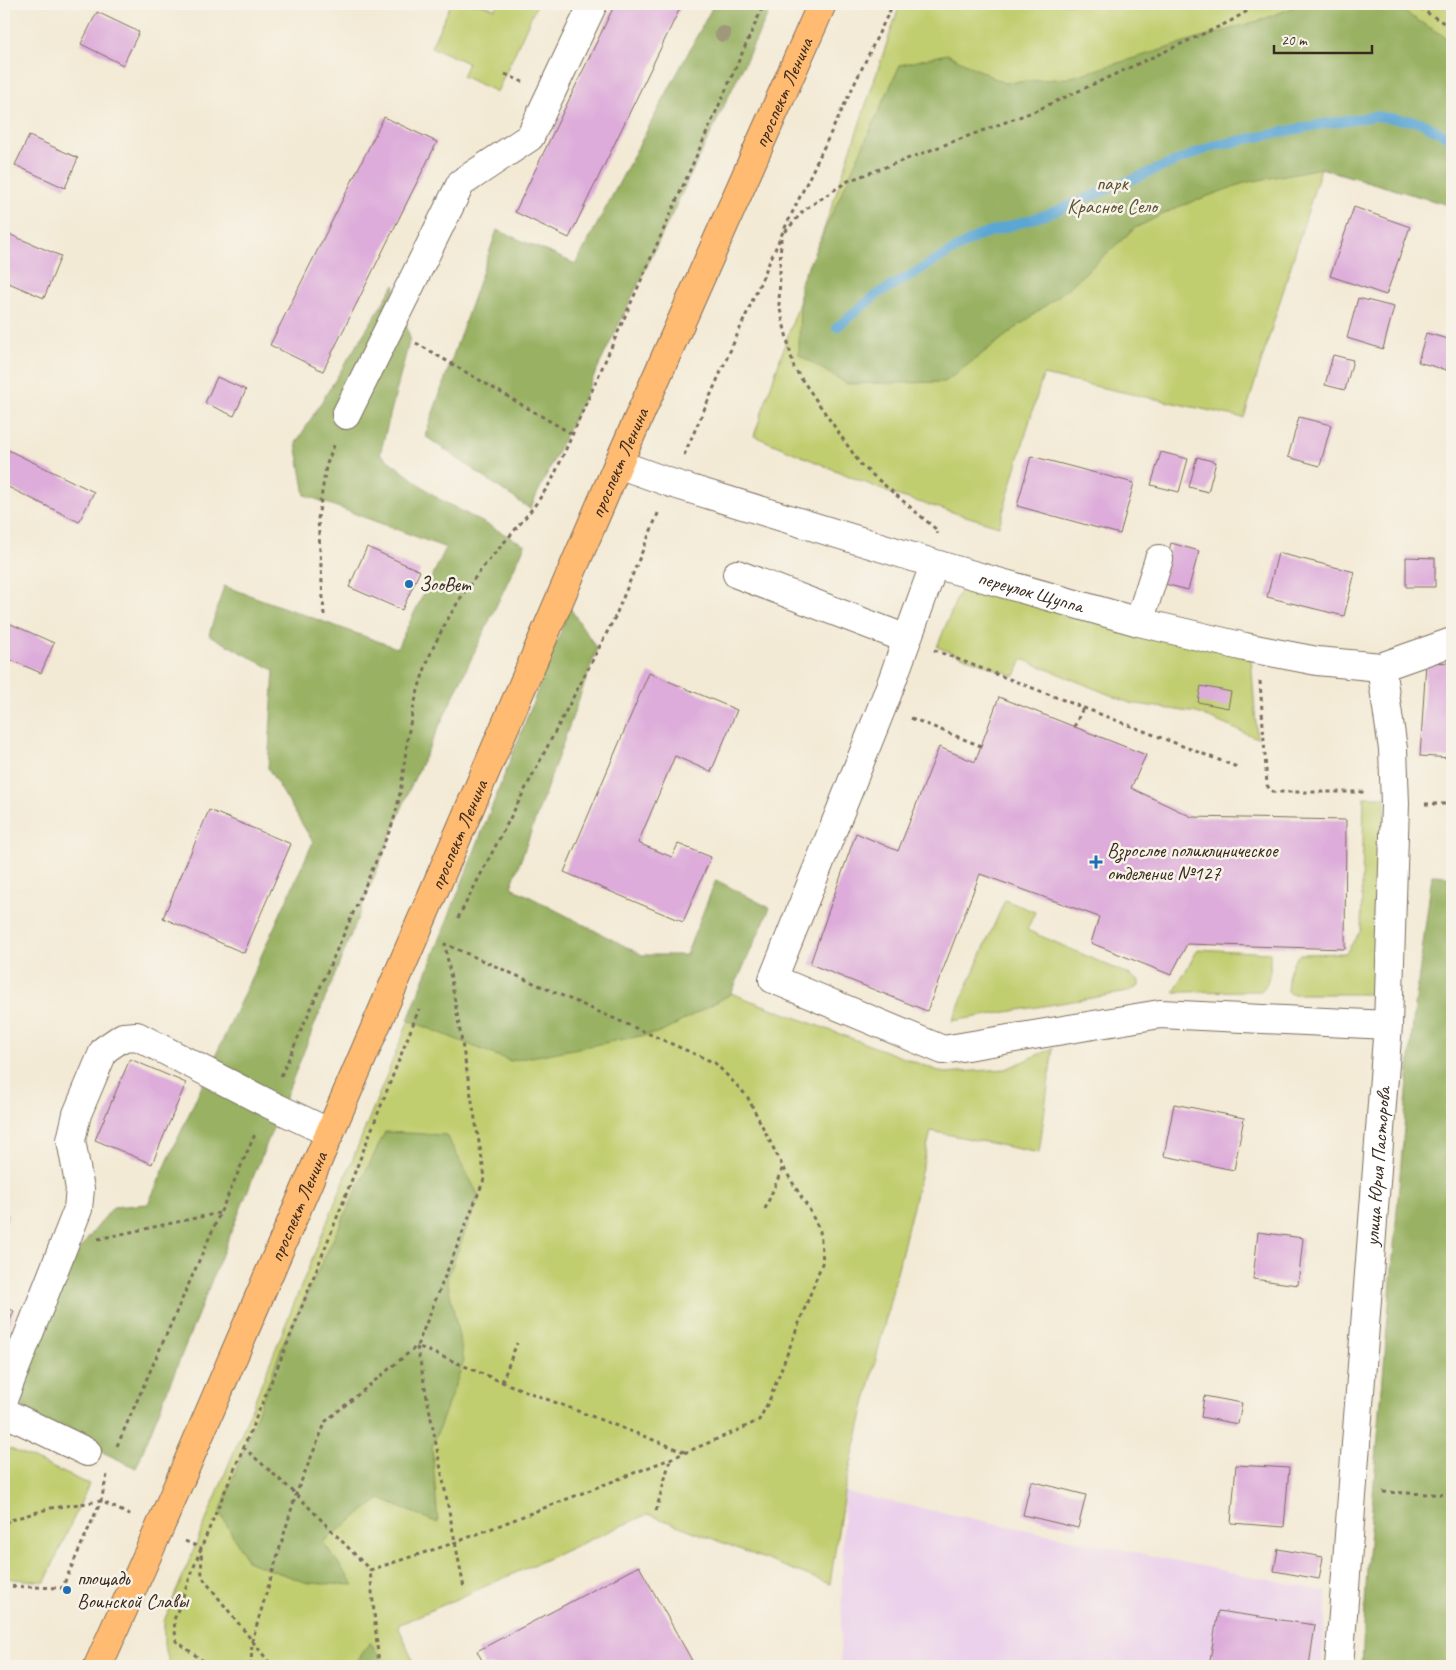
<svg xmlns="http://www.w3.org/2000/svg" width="1456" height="1670" font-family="Caveat,sans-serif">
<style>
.built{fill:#ebd1eb}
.green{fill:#c1ce70;stroke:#7e7c47}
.forest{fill:#98b162;stroke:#6a6e40}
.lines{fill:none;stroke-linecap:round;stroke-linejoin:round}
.stream{stroke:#5ca6d3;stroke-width:10}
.building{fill:#ddacda}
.minor-casing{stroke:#7b6d5e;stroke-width:30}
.major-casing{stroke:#7b6d5e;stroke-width:30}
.path{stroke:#7b6d5e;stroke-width:3;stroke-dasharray:4 4;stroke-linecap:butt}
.minor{stroke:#fff;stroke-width:28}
.major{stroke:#ffbb71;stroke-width:28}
.tree{fill:#a0977b}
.poi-dot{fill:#1f6fb2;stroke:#f7f3e8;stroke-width:2}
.labels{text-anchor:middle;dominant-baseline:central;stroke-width:5;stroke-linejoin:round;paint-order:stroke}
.street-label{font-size:20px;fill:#3b2a1e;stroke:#f7f3e8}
.park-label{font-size:20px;fill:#5c5332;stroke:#f7f3e8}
.poi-label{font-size:20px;fill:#3b2a1e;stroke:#f7f3e8;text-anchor:start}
</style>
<rect width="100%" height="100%" fill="#f7f3e8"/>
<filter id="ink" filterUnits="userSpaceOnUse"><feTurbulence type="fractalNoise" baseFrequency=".02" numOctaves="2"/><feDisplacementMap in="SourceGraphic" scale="10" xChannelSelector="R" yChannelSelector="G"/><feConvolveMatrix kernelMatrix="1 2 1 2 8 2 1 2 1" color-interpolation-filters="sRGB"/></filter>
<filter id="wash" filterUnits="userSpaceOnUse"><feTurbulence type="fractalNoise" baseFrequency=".0096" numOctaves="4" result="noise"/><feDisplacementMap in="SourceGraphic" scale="20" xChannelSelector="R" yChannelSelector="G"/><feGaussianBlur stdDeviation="1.12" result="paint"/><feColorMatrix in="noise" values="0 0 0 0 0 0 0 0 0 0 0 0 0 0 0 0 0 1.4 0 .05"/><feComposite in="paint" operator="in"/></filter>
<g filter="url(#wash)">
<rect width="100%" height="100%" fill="#f3ead5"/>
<path class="built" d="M 844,1492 L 1327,1592 L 1322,1666 L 840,1666 Z"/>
<path class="green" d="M 451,4 L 482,4 L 495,9 L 497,4 L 537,4 L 497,92 L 462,76 L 468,63 L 431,47 Z
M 900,4 L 1452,4 L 1452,206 L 1321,168 L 1244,418 L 1043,375 L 999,526 L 892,494 L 754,436 Z
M 970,586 L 1251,658 L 1257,738 L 1197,713 L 1130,703 L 1022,659 L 1015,676 L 937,647 L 958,595 L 962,590 Z
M 1364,797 L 1385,797 L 1381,994 L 1290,994 L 1287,991 C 1288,976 1289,964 1300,954 L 1346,953 L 1361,930 Z
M 461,892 L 944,1073 L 1006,1069 L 1053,1048 L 1039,1153 L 931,1131 L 844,1492 L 830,1584 L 648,1514 L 398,1625 L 415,1666 L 170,1666 L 164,1644 L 164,1621 L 209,1513 Z
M 1005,900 L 1035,912 L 1027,930 L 1130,975 L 1139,981 L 1139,986 L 1128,992 L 952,1021 Z
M 1198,949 L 1270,953 C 1270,967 1272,980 1261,991 L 1174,992 Z
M 4,1446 L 89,1484 L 45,1582 L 4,1578 Z"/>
<path class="forest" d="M 714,4 L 773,4 L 530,509 L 425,436 L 497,230 L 576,264 Z
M 1301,4 L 1381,4 L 1404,12 L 1452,41 L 1452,206 L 1321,168 L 1244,183 L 1178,207 L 1135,228 L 1066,290 L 945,382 L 847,384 L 799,355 L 800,284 L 900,65 L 947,54 L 1004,83 L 1068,78 L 1264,19 Z
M 394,285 L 410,338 L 380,454 L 439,499 L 525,545 L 410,788 L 136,1468 L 39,1422 L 16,1398 L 71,1260 L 113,1207 L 148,1204 L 313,842 L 268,768 L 274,670 L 209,635 L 224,586 L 397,648 L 446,548 L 305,495 L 296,443 Z
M 570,608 L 597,649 L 511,887 L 642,955 L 686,955 L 716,880 L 770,908 L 731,994 L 662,1032 L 510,1061 L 408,1020 Z
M 1432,875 L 1452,876 L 1452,1666 L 1362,1666 L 1367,1566 L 1413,1021 Z
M 385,1132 L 446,1135 L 479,1196 L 447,1279 L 464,1361 L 432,1447 L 438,1523 L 380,1499 L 323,1542 L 354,1585 L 308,1583 L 248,1562 L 220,1513 L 284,1341 Z
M 370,1642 L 388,1666 L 354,1666 Z"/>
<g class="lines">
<path class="stream" d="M 837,327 L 876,295 L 978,236 L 1048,214 L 1213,146 L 1317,125 L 1375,116 L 1420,122 L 1452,139"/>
</g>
<g id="blocks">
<path class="building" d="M 615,4 L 682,4 L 569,238 L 515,212 Z
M 97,12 L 139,32 L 123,65 L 81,44 Z
M 384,117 L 437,142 L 323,371 L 270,345 Z
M 29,136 L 78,158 L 65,188 L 15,165 Z
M 1354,207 L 1410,227 L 1386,295 L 1330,276 Z
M 4,232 L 61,256 L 44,298 L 4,281 Z
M 1358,298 L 1394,307 L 1383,349 L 1347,338 Z
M 1426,333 L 1452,340 L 1452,364 L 1450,371 L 1418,362 Z
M 1333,355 L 1353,360 L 1345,390 L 1325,385 Z
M 217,377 L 246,390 L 234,416 L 205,403 Z
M 1299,417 L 1331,425 L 1320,466 L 1288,457 Z
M 4,448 L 94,492 L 79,522 L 4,485 Z
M 1161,452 L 1188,459 L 1179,492 L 1151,485 Z
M 1031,456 L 1134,483 L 1120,534 L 1017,506 Z
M 1197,457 L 1216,462 L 1208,492 L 1189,487 Z
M 1171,543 L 1199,551 L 1188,590 L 1161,583 Z
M 367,547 L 420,571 L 402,610 L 349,587 Z
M 1278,553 L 1355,572 L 1344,616 L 1267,597 Z
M 1406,557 L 1435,558 L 1435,587 L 1406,587 Z
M 4,621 L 54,643 L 41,673 L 4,657 Z
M 1426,662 L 1452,663 L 1452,758 L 1420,756 Z
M 649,673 L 737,710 L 711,772 L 675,756 L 638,843 L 672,857 L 678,844 L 711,857 L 683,922 L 564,872 Z
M 1201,686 L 1231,692 L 1228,708 L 1198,702 Z
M 999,697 L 1146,755 L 1131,788 L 1192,817 L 1346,820 L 1345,949 L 1187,944 L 1171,975 L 1091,943 L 1099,917 L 980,874 L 927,1011 L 810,964 L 856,833 L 898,851 L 939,747 L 975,762 Z
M 209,810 L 291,844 L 244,953 L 163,918 Z
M 130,1059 L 186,1083 L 152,1164 L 95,1140 Z
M 1174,1104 L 1244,1118 L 1234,1170 L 1164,1156 Z
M 4,1212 L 9,1214 L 4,1227 Z
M 1258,1232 L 1303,1238 L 1298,1285 L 1253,1279 Z
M 4,1306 L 14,1311 L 4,1335 Z
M 1204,1396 L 1242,1403 L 1238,1424 L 1201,1417 Z
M 1236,1465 L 1289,1468 L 1284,1527 L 1231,1523 Z
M 1031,1481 L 1086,1495 L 1078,1528 L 1023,1515 Z
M 1278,1549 L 1323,1557 L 1319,1579 L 1274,1571 Z
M 639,1566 L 695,1666 L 485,1666 L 477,1651 Z
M 1218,1611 L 1315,1625 L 1309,1666 L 1209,1666 Z"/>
</g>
</g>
<g filter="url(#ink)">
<use href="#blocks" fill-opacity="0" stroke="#7b6d5e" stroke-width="1"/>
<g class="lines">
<g class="minor-casing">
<g id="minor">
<path d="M 346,415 L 461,183 L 530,137 L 593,4"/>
<path id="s1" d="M 618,464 L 671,483 L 952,569 L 1139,622 L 1245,647 L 1317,661 L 1381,667 L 1452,642"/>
<path d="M 737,574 L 907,639"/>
<path d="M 929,579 L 888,692 L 773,979 L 943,1050 L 1160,1014 L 1388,1025"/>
<path d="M 1139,622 L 1159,559"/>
<path d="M 4,1397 L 78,1209 L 80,1189 L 71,1140 L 77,1114 L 104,1050 L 123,1037 L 137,1036 L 269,1104 L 330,1133"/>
<path d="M 4,1412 L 87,1452"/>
<path id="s2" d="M 1339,1666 L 1388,1025 L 1395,804 L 1393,749 L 1381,667"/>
</g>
</g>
<g class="major-casing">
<g id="major">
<path id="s3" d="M 98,1666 L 159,1529 L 618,464 L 822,4"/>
</g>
</g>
<path class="path" d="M 1413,4 L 1452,28
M 505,74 L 523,82
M 785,232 L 804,210 L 848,181 L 1035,111 L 1229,22 L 1259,4
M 781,238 L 779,305 L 794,368 L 861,465 L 937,530 L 937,534
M 416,343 L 572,434
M 684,455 L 781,236 L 893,4
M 324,615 L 318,519 L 326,466 L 335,443
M 934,650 L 1237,767
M 1260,681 L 1267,785 L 1270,790 L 1274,792 L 1365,792
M 911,718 L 981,746
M 1074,727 L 1083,708
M 1425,804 L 1452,804
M 458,918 L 615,617 L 659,511
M 281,1076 L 392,825 C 401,798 403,771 407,743 C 411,713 419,683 430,655 C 444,622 465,589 488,561 C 512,533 534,510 553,478 L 764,4
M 765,1209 L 783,1167
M 98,1239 L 219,1213
M 502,1382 L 517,1343
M 117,1446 L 256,1132
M 243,1447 L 296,1494 L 370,1570
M 1383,1492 L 1452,1495
M 656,1511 L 670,1460
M 4,1522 L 51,1508 L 101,1501 L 132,1516
M 4,1529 L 8,1522 L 7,1522
M 185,1541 L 201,1548 L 202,1577 L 272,1666
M 4,1586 L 62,1588 L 101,1501 L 107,1475
M 210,1666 L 176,1641 L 174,1620 L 201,1548 L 288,1342 L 419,1009
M 251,1666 L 252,1641 L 296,1494 L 326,1421 L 417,1346 L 464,1588
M 379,1666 L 370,1570 L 454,1543 L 670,1459 L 741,1429 L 759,1420 L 769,1401 L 823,1261 L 820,1231 L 810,1211 L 783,1167 L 747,1096 L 715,1063 L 445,944 L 485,1177 L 417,1346 L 502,1382 L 685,1452"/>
<use href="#minor" class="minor"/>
<use href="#major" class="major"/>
</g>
<circle class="tree" cx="723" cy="34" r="8"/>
</g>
<g class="poi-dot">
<circle cx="409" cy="584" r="5"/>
<path d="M1093.5 854.5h5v5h5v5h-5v5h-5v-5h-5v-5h5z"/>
<circle cx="67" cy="1590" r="5"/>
</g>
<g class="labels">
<g class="street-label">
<text stroke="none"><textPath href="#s3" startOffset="1716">проспект Ленина</textPath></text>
<text stroke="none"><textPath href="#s3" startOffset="1311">проспект Ленина</textPath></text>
<text stroke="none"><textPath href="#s1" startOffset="432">переулок Щуппа</textPath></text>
<text stroke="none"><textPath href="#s3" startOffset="906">проспект Ленина</textPath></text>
<text stroke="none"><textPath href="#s2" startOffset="501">улица Юрия Пасторова</textPath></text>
<text stroke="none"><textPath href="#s3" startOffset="501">проспект Ленина</textPath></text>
</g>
<g class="park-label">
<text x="1112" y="183">парк<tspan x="1112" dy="23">Красное Село</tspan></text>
</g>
<g class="poi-label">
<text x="419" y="584">ЗооВет</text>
<text x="1107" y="850">Взрослое поликлиническое<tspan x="1107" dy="23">отделение №127</tspan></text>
<text x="77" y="1578">площадь<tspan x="77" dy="23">Воинской Славы</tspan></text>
</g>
</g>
<rect width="1456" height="1670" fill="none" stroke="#f7f3e8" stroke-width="20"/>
<path d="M1274 45v8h98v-8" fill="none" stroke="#3b2a1e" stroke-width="2.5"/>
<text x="1281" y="45" font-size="15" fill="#3b2a1e" stroke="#f7f3e8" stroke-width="4" paint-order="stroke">20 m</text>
</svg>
